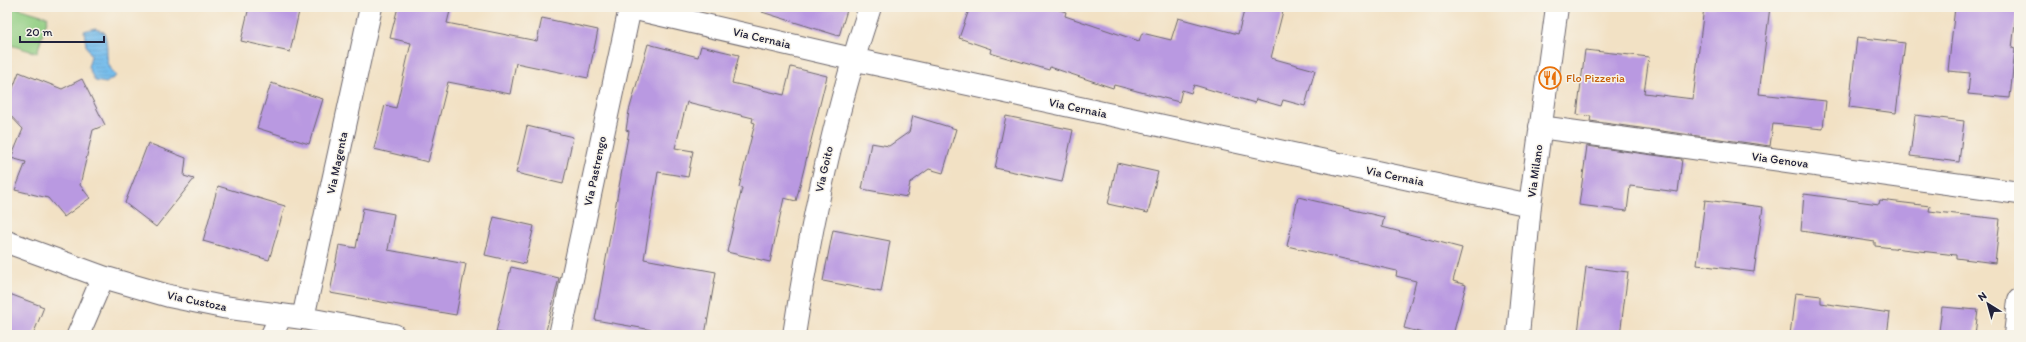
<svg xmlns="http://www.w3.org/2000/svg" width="2026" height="342" font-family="Itim,sans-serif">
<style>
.garden{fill:#93cf84;stroke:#5a7860}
.water{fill:url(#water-rules);stroke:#4c7094}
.building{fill:#b999e1}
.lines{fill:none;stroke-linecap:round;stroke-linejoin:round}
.minor-casing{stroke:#6b656b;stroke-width:24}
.minor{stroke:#fff;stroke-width:22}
.labels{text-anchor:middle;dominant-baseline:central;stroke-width:3;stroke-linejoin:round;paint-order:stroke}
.street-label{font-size:12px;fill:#22223b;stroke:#f7f3e8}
.food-label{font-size:12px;fill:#c56008;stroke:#f7f3e8;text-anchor:start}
</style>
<defs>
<pattern id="water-rules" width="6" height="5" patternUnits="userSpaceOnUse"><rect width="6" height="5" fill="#75bded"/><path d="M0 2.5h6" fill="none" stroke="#65a2cc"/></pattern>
</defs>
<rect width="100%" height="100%" fill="#f7f3e8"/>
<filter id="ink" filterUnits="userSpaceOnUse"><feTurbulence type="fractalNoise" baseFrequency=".025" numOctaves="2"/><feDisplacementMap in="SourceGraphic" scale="8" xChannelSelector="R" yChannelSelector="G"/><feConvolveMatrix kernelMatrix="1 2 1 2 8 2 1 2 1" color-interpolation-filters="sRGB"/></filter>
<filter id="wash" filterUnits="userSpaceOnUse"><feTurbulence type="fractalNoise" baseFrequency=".012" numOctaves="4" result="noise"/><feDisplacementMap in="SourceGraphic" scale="16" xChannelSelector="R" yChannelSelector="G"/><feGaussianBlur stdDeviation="0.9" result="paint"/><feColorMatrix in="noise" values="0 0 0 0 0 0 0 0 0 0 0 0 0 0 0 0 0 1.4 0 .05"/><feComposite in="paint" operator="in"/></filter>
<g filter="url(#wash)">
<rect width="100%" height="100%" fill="#f2e1c4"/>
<path class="garden" d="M 7,7 L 14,7 L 48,17 L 37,53 L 7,44 Z"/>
<path class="water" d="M 95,28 L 104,32 C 111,53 101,57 116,76 L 106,83 L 95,81 L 88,67 L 91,56 L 86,45 L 84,31 Z"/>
<g id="blocks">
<path class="building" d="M 249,7 L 300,7 L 290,52 L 241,41 Z
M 398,7 L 451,7 L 447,23 L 537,41 L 542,18 L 598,30 L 588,78 L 516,63 L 510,94 L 448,82 L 428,162 L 374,149 L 385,105 L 396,108 L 411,43 L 390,38 Z
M 763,7 L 848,7 L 839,36 L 762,12 Z
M 970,7 L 1050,7 L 1066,12 L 1065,16 L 1139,41 L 1142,33 L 1171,40 L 1178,18 L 1238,34 L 1245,7 L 1284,7 L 1271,58 L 1315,70 L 1305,106 L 1283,100 L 1281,106 L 1256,99 L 1255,103 L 1194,85 L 1191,93 L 1182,90 L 1179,102 L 1114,85 L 1113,88 L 1050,67 L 1049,70 L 990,53 L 991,49 L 959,38 Z
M 1704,7 L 1770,7 L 1759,94 L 1826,101 L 1823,129 L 1773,124 L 1770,146 L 1590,121 L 1591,116 L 1577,115 L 1585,50 L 1649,57 L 1644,93 L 1693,99 Z
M 1955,7 L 2017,7 L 2012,48 L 2015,49 L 2010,98 L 1968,94 L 1970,73 L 1948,71 Z
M 1857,37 L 1905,43 L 1896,113 L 1849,107 Z
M 648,44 L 698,57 L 701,46 L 739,55 L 732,83 L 784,95 L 791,67 L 827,76 L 796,201 L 784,198 L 770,262 L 727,252 L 742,188 L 739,187 L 755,123 L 752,122 L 753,118 L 687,102 L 675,148 L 693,151 L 688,177 L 658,172 L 644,259 L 716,272 L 705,335 L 681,335 L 595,320 L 629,131 L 626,130 L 629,111 Z
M 19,72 L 62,89 L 82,79 L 105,125 L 93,130 L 80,185 L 90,198 L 64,217 L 48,198 L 15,190 L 26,162 L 11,158 L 23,129 L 7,112 L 7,104 Z
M 271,83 L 323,99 L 309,144 L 257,128 Z
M 1915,115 L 1964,121 L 1959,162 L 1910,156 Z
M 913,116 L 956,129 L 943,173 L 929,169 L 910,183 L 907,197 L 862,189 L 871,143 L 889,146 L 909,132 Z
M 1006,116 L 1073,130 L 1062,182 L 995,168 Z
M 527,126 L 573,137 L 563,184 L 516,173 Z
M 148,143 L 186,158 L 184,176 L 194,179 L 156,227 L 125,203 Z
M 1587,146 L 1682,159 L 1678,192 L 1630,186 L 1627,211 L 1579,205 Z
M 1117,163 L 1158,172 L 1148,213 L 1108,204 Z
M 218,186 L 285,206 L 269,260 L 203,241 Z
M 1804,194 L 1879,204 L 1880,200 L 1930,206 L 1929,211 L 2000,219 L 1995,263 L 1956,258 L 1956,255 L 1875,246 L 1875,242 L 1801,231 Z
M 1298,197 L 1384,217 L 1382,227 L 1462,248 L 1453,281 L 1466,285 L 1453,335 L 1430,335 L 1404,328 L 1416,281 L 1396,276 L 1397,271 L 1287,246 Z
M 1705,200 L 1763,207 L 1754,272 L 1697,265 Z
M 363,208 L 394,214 L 388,250 L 466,264 L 456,315 L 330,293 L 339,245 L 356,248 Z
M 494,217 L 534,226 L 525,264 L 485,255 Z
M 833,230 L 890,241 L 881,292 L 823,281 Z
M 511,267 L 559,278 L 545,335 L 511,335 L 496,332 Z
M 1586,267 L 1628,272 L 1620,335 L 1578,333 Z
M 7,293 L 44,307 L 33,335 L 7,335 Z
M 1795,293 L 1821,296 L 1821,303 L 1890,313 L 1887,335 L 1790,335 Z
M 1942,307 L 1978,310 L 1975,335 L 1939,331 Z"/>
</g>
</g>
<g filter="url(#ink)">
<use href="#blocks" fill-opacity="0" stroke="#6b656b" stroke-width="1"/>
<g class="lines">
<g class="minor-casing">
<path id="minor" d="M 627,7 L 852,59 L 1530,205
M 1540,127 L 2019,193
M 7,242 L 103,277 L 169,296 L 223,307 L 303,318 L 394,335
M 303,318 L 371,7
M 78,335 L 103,277
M 272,335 L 281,315
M 560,335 L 630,8
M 794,335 C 811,222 834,115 870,7
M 1518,335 L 1530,205 L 1557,7
M 2015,335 L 2019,300"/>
</g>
<use href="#minor" class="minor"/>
</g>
</g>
<defs>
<g id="restaurant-ring" transform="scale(1.15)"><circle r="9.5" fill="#f7f3e8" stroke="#e8710a" stroke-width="1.5"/><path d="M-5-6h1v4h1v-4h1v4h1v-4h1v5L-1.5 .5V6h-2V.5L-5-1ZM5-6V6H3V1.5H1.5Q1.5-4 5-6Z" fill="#e8710a"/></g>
</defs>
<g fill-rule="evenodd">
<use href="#restaurant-ring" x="1550" y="78"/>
</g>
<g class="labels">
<g class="street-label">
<text transform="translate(762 38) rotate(13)">Via Cernaia</text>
<text transform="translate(1078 108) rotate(12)">Via Cernaia</text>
<text transform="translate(1780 160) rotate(8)">Via Genova</text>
<text transform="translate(337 163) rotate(-78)">Via Magenta</text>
<text transform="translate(824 169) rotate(-77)">Via Goito</text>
<text transform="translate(595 171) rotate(-78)">Via Pastrengo</text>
<text transform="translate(1535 171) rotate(-82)">Via Milano</text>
<text transform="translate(1395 176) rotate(12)">Via Cernaia</text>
<text transform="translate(197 301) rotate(12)">Via Custoza</text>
</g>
<g class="food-label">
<text x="1566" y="78">Flo Pizzeria</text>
</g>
</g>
<rect width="2026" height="342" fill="none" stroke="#f7f3e8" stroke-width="24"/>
<g transform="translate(1988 304) rotate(323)" stroke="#f7f3e8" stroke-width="3" paint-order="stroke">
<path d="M0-3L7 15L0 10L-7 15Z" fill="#22223b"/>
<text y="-6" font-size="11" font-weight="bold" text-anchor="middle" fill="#22223b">N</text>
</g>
<path d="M20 36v6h84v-6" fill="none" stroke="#22223b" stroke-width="2"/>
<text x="26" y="36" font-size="12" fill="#22223b" stroke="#f7f3e8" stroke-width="3" paint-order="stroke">20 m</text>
</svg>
